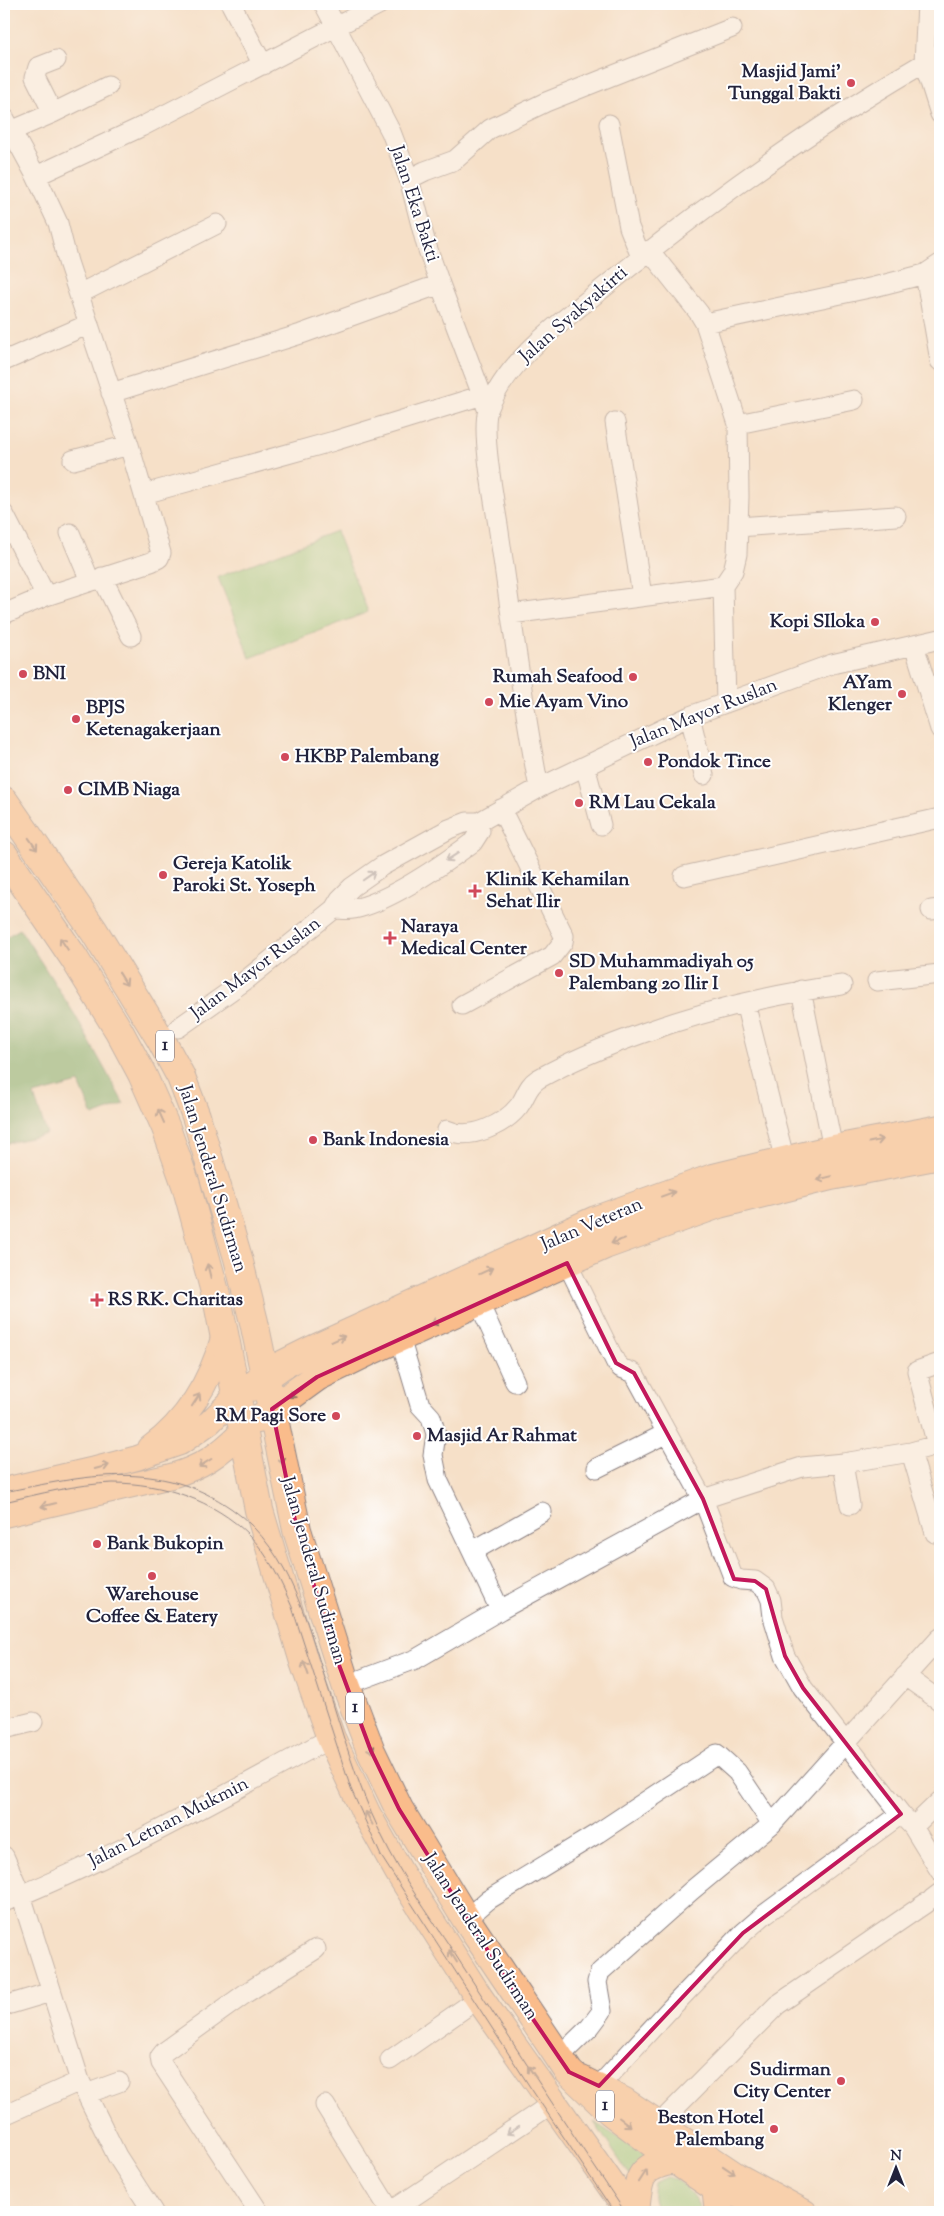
<svg xmlns="http://www.w3.org/2000/svg" width="944" height="2216" font-family="'Sorts Mill Goudy',serif">
<style>
.green{fill:#93cc80;stroke:#5a775e}
.forest{fill:#76b06e;stroke:#4c6954}
.lines{fill:none;stroke-linecap:round;stroke-linejoin:round}
.minor-casing{stroke:#8c8182;stroke-width:21}
.major-casing{stroke:#8c8182;stroke-width:26}
.highway-casing{stroke:#8c8182;stroke-width:30}
.minor{stroke:#fff;stroke-width:19}
.major{stroke:#fabc8b;stroke-width:24}
.highway{stroke:#fabc8b;stroke-width:28}
.tram{stroke:#22223b;stroke-width:1}
.oneway{stroke:#8e6f63}
.oneway2{stroke:#9c9ca7}
.marked{fill:none;stroke:#c2185b;stroke-width:4;stroke-linejoin:round}
.poi-dot{fill:#d1495b;stroke:#fff;stroke-width:2}
.labels{text-anchor:middle;dominant-baseline:central;stroke-width:4;stroke-linejoin:round;paint-order:stroke}
.shield{fill:#fff;stroke:#646476;stroke-width:1}
.shield-label{font-size:18px;font-weight:bold;fill:#22223b}
.poi-label{font-size:19px;font-weight:bold;fill:#22223b;stroke:#fff;text-anchor:start}
.street-label{font-size:19px;fill:#22223b;stroke:#fff}
</style>
<rect width="100%" height="100%" fill="#fff"/>
<filter id="ink" filterUnits="userSpaceOnUse"><feTurbulence type="fractalNoise" baseFrequency=".02" numOctaves="2"/><feDisplacementMap in="SourceGraphic" scale="10" xChannelSelector="R" yChannelSelector="G"/><feConvolveMatrix kernelMatrix="1 2 1 2 8 2 1 2 1" color-interpolation-filters="sRGB"/></filter>
<filter id="wash" filterUnits="userSpaceOnUse"><feTurbulence type="fractalNoise" baseFrequency=".0096" numOctaves="4" result="noise"/><feDisplacementMap in="SourceGraphic" scale="20" xChannelSelector="R" yChannelSelector="G"/><feGaussianBlur stdDeviation="1.12" result="paint"/><feColorMatrix in="noise" values="0 0 0 0 0 0 0 0 0 0 0 0 0 0 0 0 0 1.4 0 .05"/><feComposite in="paint" operator="in"/></filter>
<g filter="url(#wash)">
<rect width="100%" height="100%" fill="#f6e0c8"/>
<path class="green" d="M 336,531 L 368,612 L 250,658 L 218,577 Z
M 594,2122 L 647,2156 L 630,2176 Z
M 667,2177 C 684,2181 695,2197 702,2212 L 659,2212 C 652,2203 652,2195 654,2183 Z"/>
<path class="forest" d="M 20,929 L 75,1015 L 124,1104 L 93,1116 L 79,1083 L 34,1095 L 47,1134 L 4,1144 L 4,938 Z"/>
</g>
<g filter="url(#ink)">
<g class="lines">
<g class="minor-casing">
<path id="minor" d="M 231,4 L 263,65
M 324,4 L 391,132 L 409,179 L 426,244 L 440,284 L 488,411
M 927,4 L 924,63 L 940,114
M 53,113 L 35,77 L 38,67 L 56,60
M 4,117 L 36,176 L 58,223 L 68,262 L 129,445 L 161,553 L 159,558 L 151,562 L 46,596 L 4,614
M 609,124 L 629,227 L 641,257
M 4,134 L 53,113 L 108,86
M 36,176 L 141,127 L 380,4
M 409,179 L 425,171 L 455,160 L 490,129 L 546,102 L 732,28
M 649,250 L 699,313 L 705,323 L 738,424 L 854,400
M 925,274 L 940,361
M 79,294 L 217,224
M 705,323 L 874,287 L 925,274 L 940,264
M 4,361 L 89,324
M 111,393 L 301,334 L 440,284
M 615,422 L 642,596
M 73,460 L 129,445
M 144,494 L 334,441 L 483,395
M 4,514 L 46,596
M 738,527 L 896,516
M 70,533 L 90,581
M 102,577 L 131,636
M 723,586 L 726,703
M 511,614 L 723,586 L 733,571 L 737,554 L 739,497 L 738,424
M 914,645 L 940,729
M 690,716 L 704,775
M 585,766 L 601,825
M 539,788 C 522,701 511,613 498,525 C 494,500 481,431 488,410 C 507,359 566,318 607,285 C 712,200 823,120 940,54
M 684,876 L 940,818
M 334,909 C 340,909 348,910 354,909 C 391,901 442,865 473,842 L 480,831 L 479,822
M 931,910 L 940,909
M 877,981 L 940,974
M 801,990 L 833,1149
M 745,1003 L 785,1161
M 462,1005 L 552,956 L 563,942 L 564,936 L 501,809
M 178,1028 L 246,980 L 334,909 L 340,899 L 352,887 L 382,866 L 449,829 L 467,822 L 479,822 L 539,788 L 690,716 L 832,664 L 940,639
M 447,1130 C 470,1141 504,1125 519,1106 C 527,1096 526,1087 538,1079 C 572,1060 606,1046 643,1033 C 707,1010 774,994 842,985
M 567,1263 L 616,1363 L 621,1368 L 634,1373 L 703,1499 L 733,1577 L 741,1580 L 755,1581 L 766,1589 L 771,1600 L 773,1617 L 785,1656 L 803,1688 L 901,1814 L 765,1914 L 743,1933 L 669,2010 L 599,2086
M 479,1303 L 515,1382
M 400,1338 L 420,1405 L 431,1417 L 436,1434 L 433,1455 L 438,1480 L 500,1610
M 937,1445 L 917,1371 L 940,1363
M 911,1452 L 935,1533
M 843,1463 L 850,1505
M 597,1468 L 667,1433
M 473,1551 L 542,1512
M 905,1676 L 940,1701
M 346,1685 L 416,1659 L 500,1610 L 703,1499 L 802,1467 L 843,1463 L 911,1452 L 940,1444
M 4,1729 L 33,1722
M 901,1814 L 913,1827 L 940,1871
M 913,1827 L 940,1801
M 4,1856 L 21,1895 L 80,2081 L 117,2156 L 153,2212
M 932,1899 L 940,1893
M 4,1902 C 117,1857 224,1795 331,1738
M 466,1919 L 488,1900 L 598,1833 L 717,1754 L 737,1772 L 772,1824
M 4,2006 L 51,1992
M 559,2057 L 590,2027 L 602,2011 L 597,1982 L 600,1972 L 691,1891 L 772,1824 L 940,1638
M 390,2060 L 479,1998
M 86,2094 L 119,2082
M 325,2105 L 391,2212
M 4,2115 L 80,2081
M 660,2123 L 777,2005 L 926,1903
M 259,2212 L 161,2063 L 160,2057 L 164,2052 L 246,1993 L 316,1949
M 390,2212 L 553,2103"/>
</g>
<g class="major-casing">
<path id="major" d="M 150,1448 C 188,1420 211,1380 224,1335
M 4,1490 L 95,1469 L 137,1458 L 180,1443 L 210,1422 L 235,1397
M 4,1515 L 171,1476 C 202,1467 219,1455 242,1432
M 582,2078 L 625,2100 L 737,2175 L 805,2212
M 716,2188 L 749,2200 L 770,2212"/>
</g>
<g class="highway-casing">
<path id="highway" d="M 4,801 L 94,931 L 161,1040 L 181,1077 L 196,1116 L 238,1258 L 254,1322 L 297,1530 L 346,1685 L 371,1751 L 399,1809 L 466,1919 L 569,2072 L 610,2111 L 675,2160 L 716,2188 L 719,2212
M 4,855 L 74,958 L 119,1031 L 142,1074 L 166,1128 L 186,1185 L 218,1303 L 259,1510 L 304,1662 L 331,1738 L 366,1813 L 399,1872 L 479,1998 L 630,2212
M 251,1387 L 282,1365 L 308,1352 L 596,1220 L 713,1178 L 829,1150 L 940,1129
M 259,1419 L 317,1377 L 372,1350 L 605,1245 L 719,1204 L 831,1176 L 940,1155
M 635,2212 C 639,2178 637,2167 675,2160"/>
</g>
<use href="#minor" class="minor"/>
<use href="#major" class="major"/>
<use href="#highway" class="highway"/>
<path class="tram" d="M 4,1492 C 85,1476 159,1458 232,1509 C 293,1552 309,1631 331,1697 C 347,1749 363,1801 389,1850 C 410,1890 438,1927 462,1965 C 516,2048 570,2131 625,2212
M 4,1502 C 39,1494 77,1484 113,1483 C 162,1483 214,1500 249,1535 C 269,1555 281,1582 292,1607 L 351,1789 L 381,1856 L 530,2087 L 614,2212"/>
</g>
<defs><path id="oneway-shaft" d="M-6 0H5M1.5-3L5.5 0L1.5 3" fill="none" stroke-width="1.6" stroke-linecap="round" stroke-linejoin="round" transform="scale(1.25)"/></defs>
<g class="oneway">
<use href="#oneway-shaft" transform="translate(33 844) rotate(55)"/>
<use href="#oneway-shaft" transform="translate(64 944) rotate(-124)"/>
<use href="#oneway-shaft" transform="translate(123 979) rotate(58)"/>
<use href="#oneway-shaft" transform="translate(161 1116) rotate(-114)"/>
<use href="#oneway-shaft" transform="translate(876 1141) rotate(-11)"/>
<use href="#oneway-shaft" transform="translate(824 1178) rotate(166)"/>
<use href="#oneway-shaft" transform="translate(668 1194) rotate(-20)"/>
<use href="#oneway-shaft" transform="translate(618 1241) rotate(160)"/>
<use href="#oneway-shaft" transform="translate(209 1271) rotate(-104)"/>
<use href="#oneway-shaft" transform="translate(486 1271) rotate(-25)"/>
<use href="#oneway-shaft" transform="translate(438 1321) rotate(156)"/>
<use href="#oneway-shaft" transform="translate(338 1339) rotate(-24)"/>
<use href="#oneway-shaft" transform="translate(295 1393) rotate(145)"/>
<use href="#oneway-shaft" transform="translate(196 1400) rotate(-57)"/>
<use href="#oneway-shaft" transform="translate(281 1457) rotate(78)"/>
<use href="#oneway-shaft" transform="translate(205 1463) rotate(148)"/>
<use href="#oneway-shaft" transform="translate(102 1467) rotate(-15)"/>
<use href="#oneway-shaft" transform="translate(48 1505) rotate(166)"/>
<use href="#oneway-shaft" transform="translate(306 1668) rotate(-110)"/>
<use href="#oneway-shaft" transform="translate(370 1746) rotate(68)"/>
<use href="#oneway-shaft" transform="translate(369 1818) rotate(-118)"/>
<use href="#oneway-shaft" transform="translate(453 1956) rotate(-122)"/>
<use href="#oneway-shaft" transform="translate(532 2072) rotate(-125)"/>
<use href="#oneway-shaft" transform="translate(625 2122) rotate(37)"/>
<use href="#oneway-shaft" transform="translate(729 2170) rotate(34)"/>
<use href="#oneway-shaft" transform="translate(643 2176) rotate(-57)"/>
</g>
<g class="oneway2">
<use href="#oneway-shaft" transform="translate(452 857) rotate(147)"/>
<use href="#oneway-shaft" transform="translate(369 876) rotate(-35)"/>
<use href="#oneway-shaft" transform="translate(513 2130) rotate(146)"/>
</g>
</g>
<path d="M0 0H944V2216H0ZM 567,1263 L 616,1363 L 634,1373 L 703,1499 L 734,1579 L 755,1581 L 766,1589 L 785,1656 L 803,1688 L 901,1814 L 743,1933 L 599,2086 L 569,2072 L 505,1978 L 399,1809 L 371,1751 L 336,1657 L 297,1530 L 272,1409 L 317,1377 Z" fill="#f6e0c8" fill-opacity=".55" fill-rule="evenodd"/>
<path class="marked" d="M 567,1263 L 616,1363 L 634,1373 L 703,1499 L 734,1579 L 755,1581 L 766,1589 L 785,1656 L 803,1688 L 901,1814 L 743,1933 L 599,2086 L 569,2072 L 505,1978 L 399,1809 L 371,1751 L 336,1657 L 297,1530 L 272,1409 L 317,1377 Z"/>
<g class="poi-dot">
<circle cx="851" cy="83" r="5"/>
<circle cx="875" cy="622" r="5"/>
<circle cx="23" cy="674" r="5"/>
<circle cx="633" cy="677" r="5"/>
<circle cx="902" cy="694" r="5"/>
<circle cx="489" cy="702" r="5"/>
<circle cx="76" cy="719" r="5"/>
<circle cx="285" cy="757" r="5"/>
<circle cx="648" cy="762" r="5"/>
<circle cx="68" cy="790" r="5"/>
<circle cx="579" cy="803" r="5"/>
<circle cx="163" cy="875" r="5"/>
<path d="M472.5 883.5h5v5h5v5h-5v5h-5v-5h-5v-5h5z"/>
<path d="M387.5 930.5h5v5h5v5h-5v5h-5v-5h-5v-5h5z"/>
<circle cx="559" cy="973" r="5"/>
<circle cx="313" cy="1140" r="5"/>
<path d="M94.5 1292.5h5v5h5v5h-5v5h-5v-5h-5v-5h5z"/>
<circle cx="336" cy="1416" r="5"/>
<circle cx="417" cy="1436" r="5"/>
<circle cx="97" cy="1544" r="5"/>
<circle cx="152" cy="1576" r="5"/>
<circle cx="841" cy="2081" r="5"/>
<circle cx="774" cy="2129" r="5"/>
</g>
<g class="labels">
<g class="shield">
<rect x="156" y="1030.5" width="18" height="31" rx="4"/>
<rect x="346" y="1692.5" width="18" height="31" rx="4"/>
<rect x="596" y="2090.5" width="18" height="31" rx="4"/>
</g>
<g class="shield-label">
<text x="165" y="1046">1</text>
<text x="355" y="1708">1</text>
<text x="605" y="2106">1</text>
</g>
<g class="poi-label">
<text x="841" y="72" text-anchor="end">Masjid Jami'<tspan x="841" dy="22">Tunggal Bakti</tspan></text>
<text x="865" y="622" text-anchor="end">Kopi SIloka</text>
<text x="33" y="674">BNI</text>
<text x="623" y="677" text-anchor="end">Rumah Seafood</text>
<text x="892" y="683" text-anchor="end">AYam<tspan x="892" dy="22">Klenger</tspan></text>
<text x="499" y="702">Mie Ayam Vino</text>
<text x="86" y="708">BPJS<tspan x="86" dy="22">Ketenagakerjaan</tspan></text>
<text x="295" y="757">HKBP Palembang</text>
<text x="658" y="762">Pondok Tince</text>
<text x="78" y="790">CIMB Niaga</text>
<text x="589" y="803">RM Lau Cekala</text>
<text x="173" y="864">Gereja Katolik<tspan x="173" dy="22">Paroki St. Yoseph</tspan></text>
<text x="486" y="880">Klinik Kehamilan<tspan x="486" dy="22">Sehat Ilir</tspan></text>
<text x="401" y="927">Naraya<tspan x="401" dy="22">Medical Center</tspan></text>
<text x="569" y="962">SD Muhammadiyah 05<tspan x="569" dy="22">Palembang 20 Ilir I</tspan></text>
<text x="323" y="1140">Bank Indonesia</text>
<text x="108" y="1300">RS RK. Charitas</text>
<text x="326" y="1416" text-anchor="end">RM Pagi Sore</text>
<text x="427" y="1436">Masjid Ar Rahmat</text>
<text x="107" y="1544">Bank Bukopin</text>
<text x="152" y="1595" text-anchor="middle">Warehouse<tspan x="152" dy="22">Coffee &amp; Eatery</tspan></text>
<text x="831" y="2070" text-anchor="end">Sudirman<tspan x="831" dy="22">City Center</tspan></text>
<text x="764" y="2118" text-anchor="end">Beston Hotel<tspan x="764" dy="22">Palembang</tspan></text>
</g>
<g class="street-label">
<text transform="translate(414 204) rotate(72)">Jalan Eka Bakti</text>
<text transform="translate(574 315) rotate(-41)">Jalan Syakyakirti</text>
<text transform="translate(704 714) rotate(-22)">Jalan Mayor Ruslan</text>
<text transform="translate(256 969) rotate(-37)">Jalan Mayor Ruslan</text>
<text transform="translate(212 1179) rotate(73)">Jalan Jenderal Sudirman</text>
<text transform="translate(592 1225) rotate(-23)">Jalan Veteran</text>
<text transform="translate(313 1571) rotate(74)">Jalan Jenderal Sudirman</text>
<text transform="translate(169 1823) rotate(-27)">Jalan Letnan Mukmin</text>
<text transform="translate(480 1937) rotate(57)">Jalan Jenderal Sudirman</text>
</g>
</g>
<rect width="944" height="2216" fill="none" stroke="#fff" stroke-width="20"/>
<g transform="translate(896 2168)" stroke="#ffffff" stroke-width="4" paint-order="stroke">
<path d="M0-4L9 19L0 12L-9 19Z" fill="#22223b"/>
<text y="-8" font-size="14" font-weight="bold" text-anchor="middle" fill="#22223b">N</text>
</g>
</svg>
